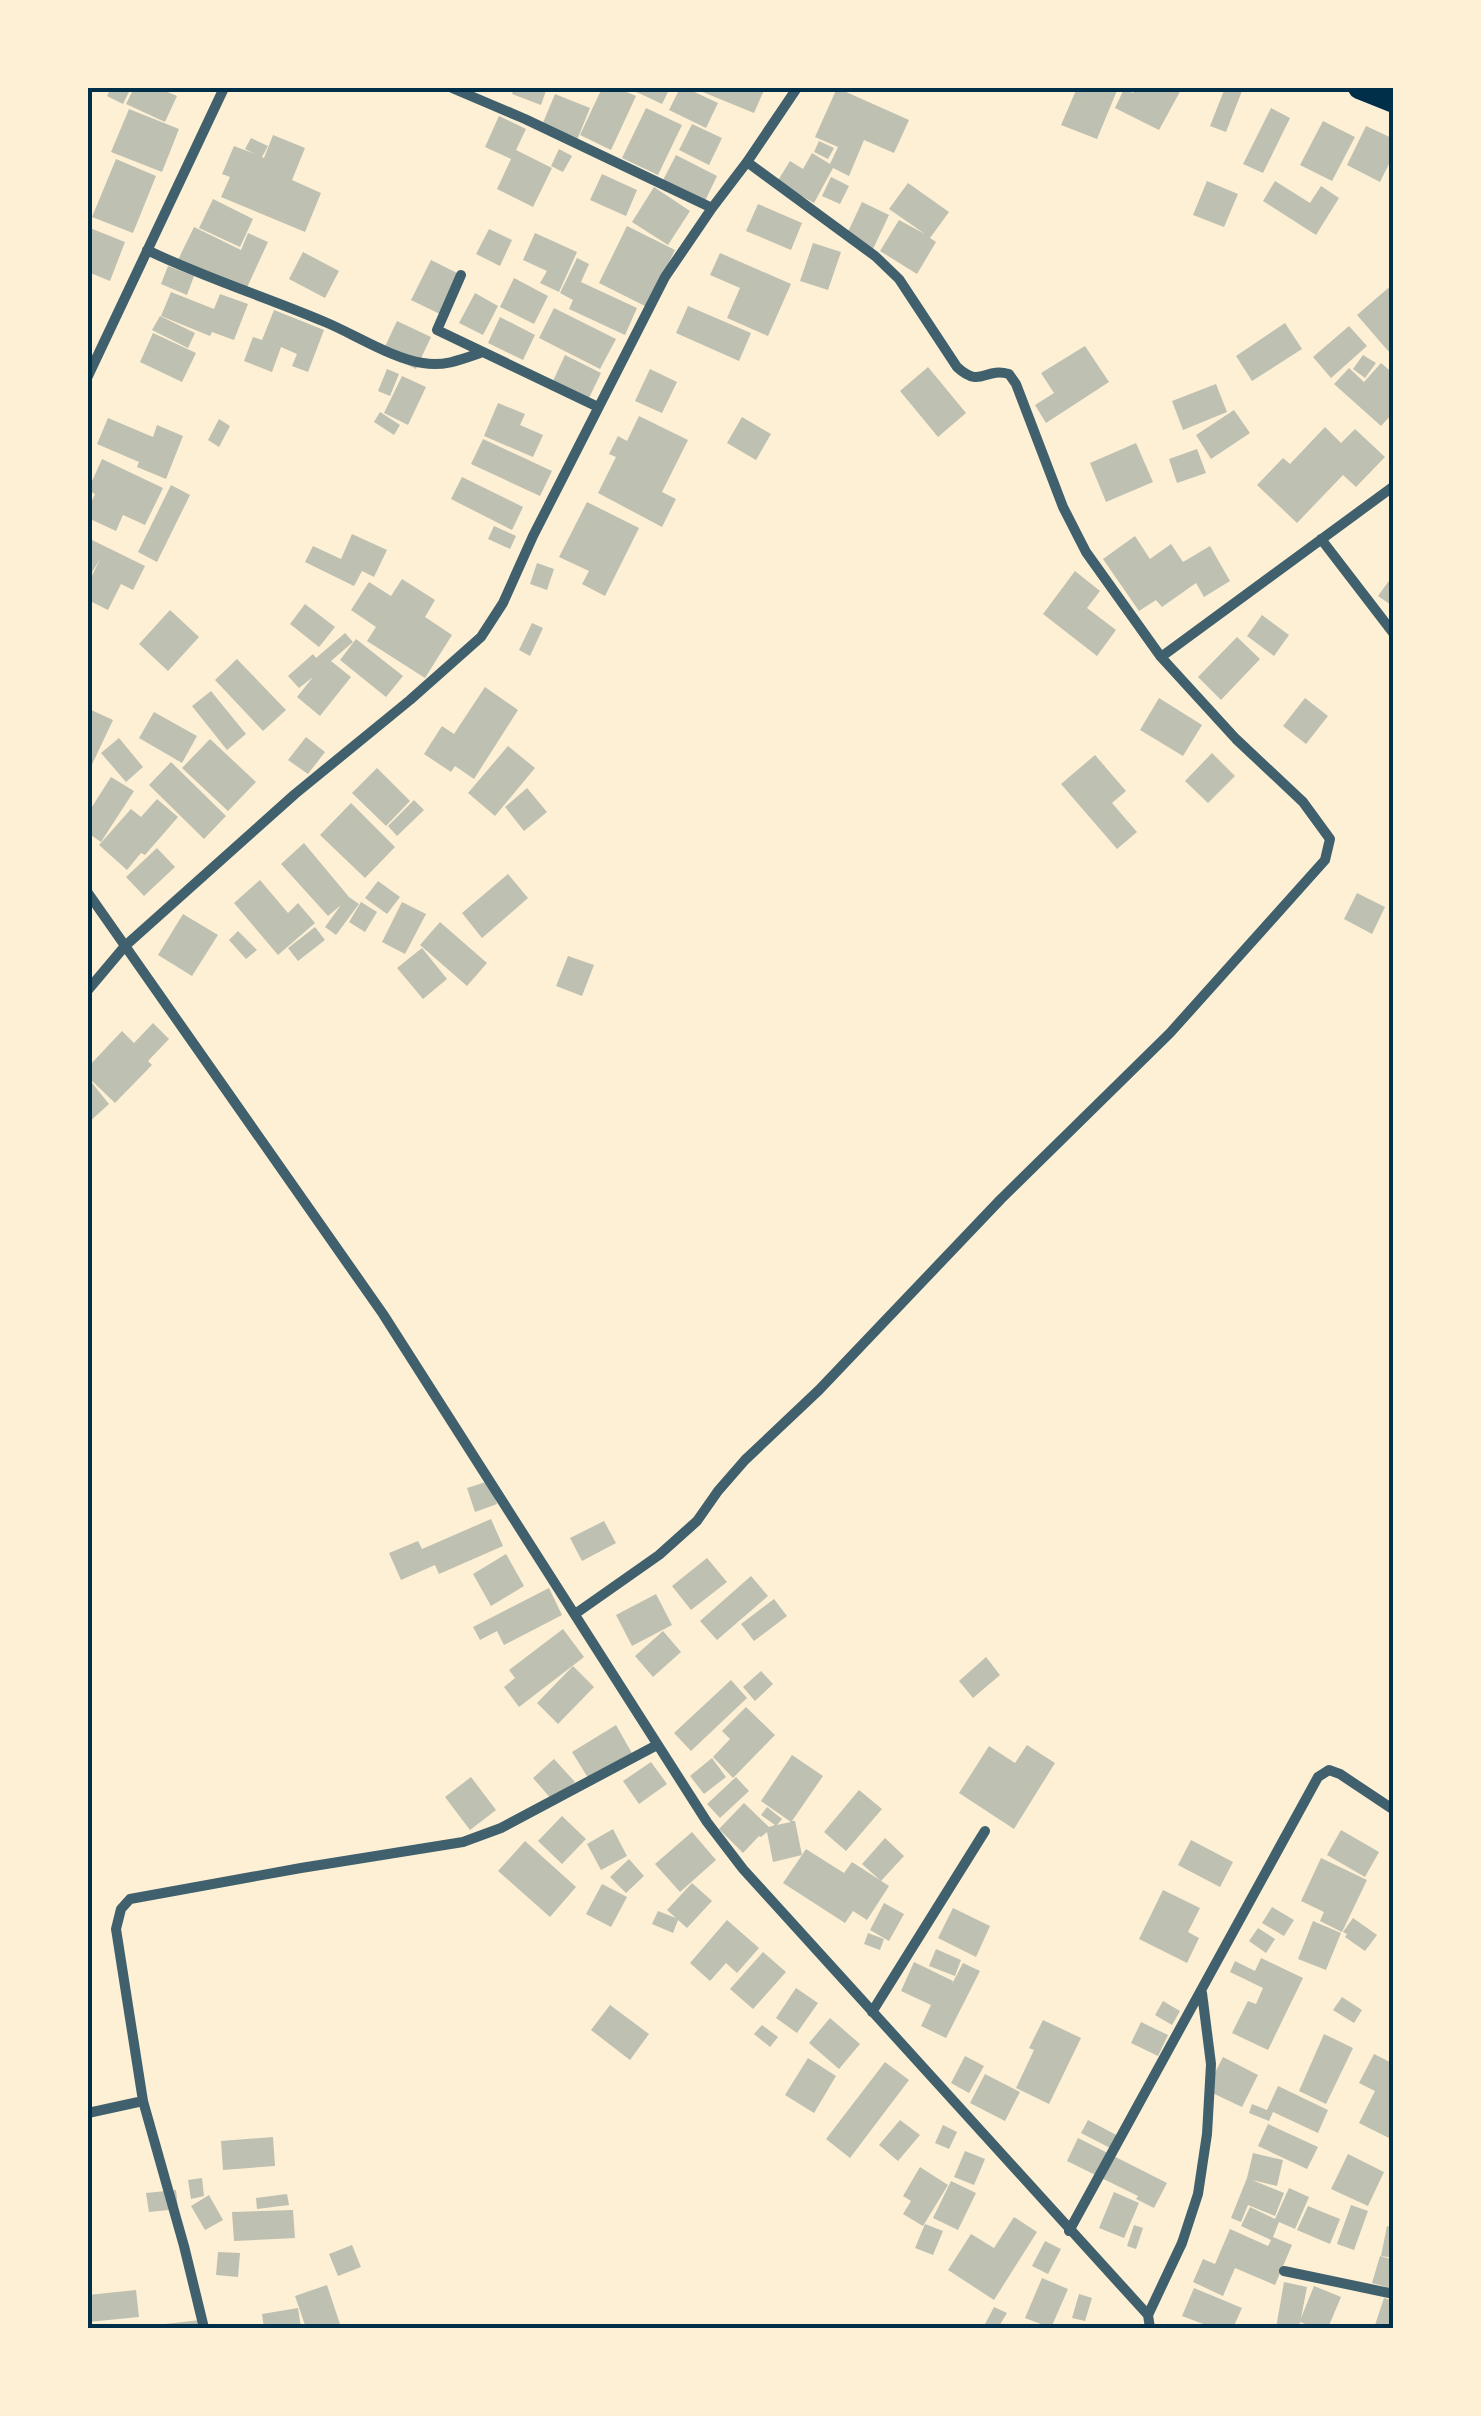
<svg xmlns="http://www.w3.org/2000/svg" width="1481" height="2416" font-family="'Playfair Display',serif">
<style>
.building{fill:#bec0b2}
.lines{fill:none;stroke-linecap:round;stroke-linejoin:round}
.minor{stroke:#3f606c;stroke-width:10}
.primary{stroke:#003049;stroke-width:22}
.neatline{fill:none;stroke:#003049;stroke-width:4}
</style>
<rect width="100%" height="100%" fill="#fdf0d5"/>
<path class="building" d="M 111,88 L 131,88 L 123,104 L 107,96 Z
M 134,88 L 158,88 L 177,96 L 165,122 L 126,104 Z
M 514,88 L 547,88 L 541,105 L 512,94 Z
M 602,88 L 617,88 L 636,96 L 611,150 L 580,135 Z
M 628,88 L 670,88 L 662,104 Z
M 680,88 L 686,88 L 718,103 L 706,128 L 669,110 Z
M 693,88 L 765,88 L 754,113 Z
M 837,88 L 909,120 L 894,153 L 864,140 L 849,176 L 833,168 L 814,203 L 777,182 L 790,161 L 803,169 L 812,153 L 830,164 L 838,147 L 815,137 Z
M 1077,88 L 1118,88 L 1097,139 L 1061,125 Z
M 1136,88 L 1182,88 L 1159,130 L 1115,108 L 1124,89 L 1133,93 Z
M 1225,88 L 1242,91 L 1226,132 L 1210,126 Z
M 555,94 L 590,108 L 577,140 L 542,125 Z
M 646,108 L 682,125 L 658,175 L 622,158 Z
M 1271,108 L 1290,118 L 1263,173 L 1243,164 Z
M 129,109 L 179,129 L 162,172 L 111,152 Z
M 499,116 L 526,129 L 516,150 L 552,168 L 533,207 L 497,189 L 511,159 L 485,147 Z
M 1323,121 L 1355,137 L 1332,181 L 1300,165 Z
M 692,124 L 722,138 L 709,165 L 679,150 Z
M 1366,126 L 1394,139 L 1394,154 L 1380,182 L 1347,165 Z
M 273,135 L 305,148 L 292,180 L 321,193 L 305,232 L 221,197 L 230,177 L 222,174 L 234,146 L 255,154 L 245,149 L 251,138 L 268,146 L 262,157 L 264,158 Z
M 819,141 L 834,148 L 828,159 L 814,152 Z
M 559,149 L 572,156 L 563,172 L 551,166 Z
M 676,155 L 717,176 L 703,205 L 661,184 Z
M 116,159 L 156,176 L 133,233 L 92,217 Z
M 602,174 L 637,190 L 626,216 L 590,200 Z
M 831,177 L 849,186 L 840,204 L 822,196 Z
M 1207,181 L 1238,194 L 1224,227 L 1193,215 Z
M 1275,181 L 1310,203 L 1321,186 L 1339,198 L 1316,235 L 1263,201 Z
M 908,183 L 949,212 L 930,238 L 936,242 L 917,274 L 880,251 L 899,220 L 925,234 L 889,209 Z
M 654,187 L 690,211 L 668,245 L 632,222 Z
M 213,199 L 253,219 L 240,247 L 199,228 Z
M 862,202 L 889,215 L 873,249 L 846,236 Z
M 758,204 L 802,223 L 791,250 L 746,231 Z
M 627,226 L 675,250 L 647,307 L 599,283 Z
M 194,227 L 241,250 L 248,233 L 268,242 L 244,294 L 177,262 Z
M 90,228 L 125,242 L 110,281 L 88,272 L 88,234 Z
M 489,229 L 512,240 L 500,266 L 476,254 Z
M 535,233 L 577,252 L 559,292 L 540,283 L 547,271 L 523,260 Z
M 813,243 L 841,252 L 828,290 L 800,281 Z
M 303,252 L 339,271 L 325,298 L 289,279 Z
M 720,253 L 791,284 L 768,336 L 727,318 L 740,288 L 710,275 Z
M 577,258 L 589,264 L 581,282 L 637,308 L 625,335 L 569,309 L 573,300 L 560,293 Z
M 431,260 L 463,276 L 444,316 L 411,300 Z
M 168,266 L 194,276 L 187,295 L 161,284 Z
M 514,278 L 548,296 L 534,324 L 500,307 Z
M 1394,283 L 1394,348 L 1389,352 L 1357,315 Z
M 171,292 L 214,309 L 220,294 L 248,304 L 234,340 L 212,332 L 210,336 L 161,316 Z
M 475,293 L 498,306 L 483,335 L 459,323 Z
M 688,306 L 751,333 L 739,361 L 676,333 Z
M 554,308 L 616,339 L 600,369 L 539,338 Z
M 274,310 L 324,330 L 308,372 L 292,366 L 297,354 L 281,347 L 272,372 L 244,361 L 253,337 L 262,340 Z
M 160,316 L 195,333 L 188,348 L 152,330 Z
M 500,317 L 535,335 L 523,360 L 488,343 Z
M 397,321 L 431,337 L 416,369 L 382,353 Z
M 1285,323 L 1302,349 L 1252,381 L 1236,356 Z
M 1349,326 L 1367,346 L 1331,378 L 1313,357 Z
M 153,333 L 196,353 L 182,382 L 140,362 Z
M 1085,346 L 1109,382 L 1046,423 L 1035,405 L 1054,393 L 1041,373 Z
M 565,355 L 601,373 L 589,398 L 553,381 Z
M 1363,355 L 1376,363 L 1365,378 L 1353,369 Z
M 1381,363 L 1394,374 L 1394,412 L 1381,426 L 1334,384 L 1349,368 L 1364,382 Z
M 928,367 L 966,413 L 938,437 L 900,391 Z
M 387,369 L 399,374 L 390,396 L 378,391 Z
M 650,369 L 677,382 L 662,413 L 635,401 Z
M 402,376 L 426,387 L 408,425 L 384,413 Z
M 1216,384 L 1227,412 L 1183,430 L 1172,401 Z
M 498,403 L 525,414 L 520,425 L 543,435 L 533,457 L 484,436 Z
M 1234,410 L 1250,433 L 1211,459 L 1196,435 Z
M 380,412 L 400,425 L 394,435 L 374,422 Z
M 639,416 L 688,440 L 662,492 L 676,499 L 662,527 L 598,493 L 616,457 L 609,454 L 618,436 L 627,441 Z
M 742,417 L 771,434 L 756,460 L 727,443 Z
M 108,418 L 153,437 L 157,425 L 183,436 L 166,479 L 137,467 L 139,462 L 97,444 Z
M 219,419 L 230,426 L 219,447 L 208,440 Z
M 1325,427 L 1341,443 L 1355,429 L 1385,457 L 1356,487 L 1343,475 L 1297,523 L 1257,485 L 1283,458 L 1290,464 Z
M 483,439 L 552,471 L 540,496 L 471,464 Z
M 1136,443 L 1153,482 L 1106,502 L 1090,463 Z
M 1197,449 L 1206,473 L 1177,483 L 1169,459 Z
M 102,459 L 163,488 L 145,525 L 123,515 L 116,531 L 88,518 L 88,510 L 95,494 L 88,490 Z
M 462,477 L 523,507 L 512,530 L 451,499 Z
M 171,485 L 190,495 L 157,562 L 138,552 Z
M 587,502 L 639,528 L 605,596 L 582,584 L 589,571 L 559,557 Z
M 494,526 L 516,536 L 510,549 L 488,539 Z
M 352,534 L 387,550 L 374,577 L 362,571 L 354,586 L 305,562 L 313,546 L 341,559 Z
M 1135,536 L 1150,559 L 1171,544 L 1183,562 L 1210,546 L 1230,581 L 1204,597 L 1196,583 L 1162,607 L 1156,600 L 1139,611 L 1103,559 Z
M 88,538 L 145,566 L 133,590 L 121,584 L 108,610 L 88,600 L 88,584 L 100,559 L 88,579 Z
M 537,563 L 554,569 L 547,590 L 530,584 Z
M 1075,571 L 1100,591 L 1087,608 L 1116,630 L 1097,656 L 1043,614 Z
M 1394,574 L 1394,607 L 1378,596 Z
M 402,579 L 435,600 L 425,617 L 452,635 L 425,678 L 367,641 L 376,627 L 351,610 L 369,582 L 391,596 Z
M 305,604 L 335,627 L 319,647 L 290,624 Z
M 170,610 L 199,637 L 168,671 L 139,644 Z
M 1262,615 L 1289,635 L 1274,656 L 1247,636 Z
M 532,623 L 543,628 L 530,656 L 519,650 Z
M 345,633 L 353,642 L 331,661 L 351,677 L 320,716 L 297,697 L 313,677 L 299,688 L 288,676 L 313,654 L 316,658 Z
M 1237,637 L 1260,659 L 1221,700 L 1198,677 Z
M 356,639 L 403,676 L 386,697 L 340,660 Z
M 237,659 L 286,710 L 263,731 L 215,680 Z
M 485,687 L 518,710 L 474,779 L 455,766 L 451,772 L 424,754 L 442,726 L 454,734 Z
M 211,691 L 246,734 L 227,750 L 192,706 Z
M 1159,698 L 1202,725 L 1183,756 L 1140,730 Z
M 1305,698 L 1328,716 L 1306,744 L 1283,726 Z
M 89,709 L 113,720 L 88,773 L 88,713 Z
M 154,712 L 197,736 L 182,763 L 139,738 Z
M 306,737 L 325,752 L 308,774 L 288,760 Z
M 119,738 L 143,767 L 126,782 L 101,753 Z
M 210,739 L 256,782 L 228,811 L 182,768 Z
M 508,746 L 535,768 L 495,816 L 468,793 Z
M 1212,753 L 1235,776 L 1208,803 L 1185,781 Z
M 1095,755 L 1126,791 L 1112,803 L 1137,832 L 1117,849 L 1061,784 Z
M 171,762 L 226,816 L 204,839 L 149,785 Z
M 377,768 L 410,801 L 386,826 L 352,793 Z
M 111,777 L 134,791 L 101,842 L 88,833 L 88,813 Z
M 527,788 L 547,812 L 524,831 L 505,807 Z
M 157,799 L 178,817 L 145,855 L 141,853 L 127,870 L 99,845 L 131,809 L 141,817 Z
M 414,800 L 424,810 L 397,836 L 388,826 Z
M 351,803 L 395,847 L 365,878 L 320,835 Z
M 304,843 L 349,897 L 359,904 L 336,935 L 325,927 L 341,905 L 328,916 L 281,864 Z
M 157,848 L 175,867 L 144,896 L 126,877 Z
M 508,874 L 528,898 L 482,938 L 462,913 Z
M 260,880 L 288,913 L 298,903 L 315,923 L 278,955 L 234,903 Z
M 378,881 L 400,897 L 387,914 L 365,898 Z
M 1357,893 L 1385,907 L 1372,934 L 1344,919 Z
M 361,902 L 377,912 L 365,932 L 349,922 Z
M 402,902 L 426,914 L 405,954 L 382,942 Z
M 183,914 L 218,935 L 192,976 L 158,955 Z
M 440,922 L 487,963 L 467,986 L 420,945 Z
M 315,927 L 325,940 L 298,961 L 288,948 Z
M 238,931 L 257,950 L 246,959 L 229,940 Z
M 422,948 L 447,979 L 423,999 L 397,968 Z
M 568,956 L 594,965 L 582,996 L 556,986 Z
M 153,1023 L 169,1039 L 148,1061 L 152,1065 L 115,1103 L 88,1077 L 88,1067 L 122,1031 L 134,1043 Z
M 88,1078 L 109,1104 L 88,1123 Z
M 489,1481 L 497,1504 L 475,1512 L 467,1488 Z
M 491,1519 L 503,1546 L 439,1574 L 435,1565 L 401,1580 L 389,1553 L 418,1541 L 422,1549 Z
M 604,1521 L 616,1543 L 582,1561 L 570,1538 Z
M 506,1554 L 524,1586 L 491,1606 L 473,1574 Z
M 707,1558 L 727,1582 L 691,1610 L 672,1586 Z
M 751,1576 L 768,1596 L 717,1640 L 700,1621 Z
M 549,1588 L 562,1615 L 504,1645 L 497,1631 L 480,1640 L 473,1627 Z
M 656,1594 L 672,1625 L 632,1646 L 616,1615 Z
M 774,1599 L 787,1616 L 754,1641 L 741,1624 Z
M 563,1629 L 584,1657 L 519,1707 L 504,1687 L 515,1678 L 509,1670 Z
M 663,1631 L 681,1652 L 653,1677 L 635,1656 Z
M 986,1657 L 1000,1675 L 973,1698 L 959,1681 Z
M 573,1666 L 594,1687 L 558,1724 L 537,1703 Z
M 761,1671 L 773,1684 L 755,1701 L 743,1687 Z
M 731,1680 L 747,1698 L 691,1751 L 674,1733 Z
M 746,1707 L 775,1735 L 733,1778 L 713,1757 L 730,1739 L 722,1731 Z
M 616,1725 L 633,1755 L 590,1781 L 572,1752 Z
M 1027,1745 L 1055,1763 L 1014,1829 L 959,1793 L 989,1746 L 1015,1763 Z
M 792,1755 L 823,1776 L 792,1821 L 795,1821 L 802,1855 L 806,1849 L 844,1873 L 852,1862 L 889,1886 L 867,1920 L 853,1911 L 845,1923 L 783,1883 L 802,1855 L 773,1862 L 767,1832 L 761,1837 L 759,1836 L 743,1853 L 719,1829 L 744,1803 L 769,1827 L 775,1825 L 761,1815 L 767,1807 L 782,1819 L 777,1825 L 791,1822 L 761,1801 Z
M 712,1758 L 726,1777 L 704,1794 L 690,1776 Z
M 554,1759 L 575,1782 L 553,1801 L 533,1778 Z
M 651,1762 L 667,1784 L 639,1804 L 623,1781 Z
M 471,1777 L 496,1810 L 470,1830 L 445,1797 Z
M 736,1777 L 749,1791 L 720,1818 L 707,1804 Z
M 859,1790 L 882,1809 L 846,1851 L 824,1832 Z
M 562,1816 L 586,1839 L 562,1864 L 538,1841 Z
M 613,1829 L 627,1856 L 601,1870 L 587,1844 Z
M 1341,1830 L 1379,1852 L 1365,1877 L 1327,1855 Z
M 692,1832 L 716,1860 L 680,1892 L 655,1864 Z
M 885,1838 L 904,1856 L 881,1881 L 862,1864 Z
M 1191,1840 L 1233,1862 L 1220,1887 L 1178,1865 Z
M 525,1841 L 576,1887 L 550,1917 L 498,1871 Z
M 1321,1858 L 1367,1880 L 1342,1932 L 1320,1921 L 1324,1912 L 1301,1901 Z
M 629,1859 L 644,1876 L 626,1893 L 610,1877 Z
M 692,1883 L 712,1901 L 687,1928 L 678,1920 L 673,1933 L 652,1924 L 658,1911 L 676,1918 L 667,1910 Z
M 602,1884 L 627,1897 L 611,1927 L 586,1914 Z
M 1163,1890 L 1200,1908 L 1188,1932 L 1199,1938 L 1187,1963 L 1139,1939 Z
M 884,1903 L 904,1914 L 889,1941 L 870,1930 Z
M 1272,1907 L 1294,1920 L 1284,1936 L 1262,1923 Z
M 953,1908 L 990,1926 L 976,1957 L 938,1938 Z
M 1353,1918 L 1377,1935 L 1365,1951 L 1345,1937 L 1347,1934 L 1343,1932 Z
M 727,1920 L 759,1948 L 737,1973 L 726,1963 L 710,1981 L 690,1963 Z
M 1313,1921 L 1341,1933 L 1326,1970 L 1298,1959 Z
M 1258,1928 L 1275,1939 L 1266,1953 L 1249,1941 Z
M 868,1933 L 884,1939 L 880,1950 L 864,1944 Z
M 936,1949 L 961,1960 L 955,1976 L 929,1966 Z
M 763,1952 L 786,1972 L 753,2009 L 730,1989 Z
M 1261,1958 L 1303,1978 L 1268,2050 L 1232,2033 L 1248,2001 L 1256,2004 L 1263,1988 L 1230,1972 L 1235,1961 L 1255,1971 Z
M 914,1962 L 953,1981 L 952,1984 L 963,1963 L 980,1971 L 946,2038 L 921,2026 L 931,2005 L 901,1991 Z
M 796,1988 L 818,2003 L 797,2033 L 776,2018 Z
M 1342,1997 L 1362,2010 L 1354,2023 L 1333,2010 Z
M 1163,2001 L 1180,2011 L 1172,2025 L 1155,2015 Z
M 610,2005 L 649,2034 L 630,2060 L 591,2030 Z
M 830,2018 L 860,2044 L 839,2069 L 809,2043 Z
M 1043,2020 L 1081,2038 L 1049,2104 L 1016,2088 L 1034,2050 L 1029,2048 Z
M 1141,2022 L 1168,2035 L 1158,2056 L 1131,2043 Z
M 762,2025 L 778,2037 L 770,2047 L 754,2034 Z
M 1324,2034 L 1353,2048 L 1326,2104 L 1299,2091 Z
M 1374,2054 L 1394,2064 L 1394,2133 L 1391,2139 L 1359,2123 L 1375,2091 L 1359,2083 Z
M 965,2056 L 984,2066 L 969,2093 L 951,2083 Z
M 1223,2057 L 1258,2075 L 1242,2107 L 1206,2090 Z
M 808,2058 L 836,2076 L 814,2113 L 785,2095 Z
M 885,2062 L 909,2080 L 850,2158 L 826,2139 Z
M 985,2074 L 1020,2092 L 1005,2121 L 970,2103 Z
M 1278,2086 L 1328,2110 L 1318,2133 L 1273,2112 L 1269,2121 L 1249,2113 L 1252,2104 L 1267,2110 Z
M 900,2120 L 920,2135 L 898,2161 L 879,2145 Z
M 1088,2120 L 1122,2138 L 1116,2151 L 1081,2133 Z
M 1268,2124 L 1318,2147 L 1307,2169 L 1258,2146 Z
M 943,2125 L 957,2132 L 949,2149 L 935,2143 Z
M 273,2137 L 275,2166 L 223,2170 L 221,2141 Z
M 1078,2138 L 1167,2183 L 1154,2208 L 1136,2199 L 1138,2196 L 1067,2161 Z
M 965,2151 L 985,2159 L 974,2185 L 954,2177 Z
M 1253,2153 L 1283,2160 L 1277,2186 L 1252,2180 L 1284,2193 L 1275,2216 L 1248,2205 L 1241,2222 L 1231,2218 L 1247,2178 Z
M 1348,2154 L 1384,2172 L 1368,2206 L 1331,2189 Z
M 920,2167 L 948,2185 L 923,2226 L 903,2214 L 911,2201 L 903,2196 Z
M 202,2178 L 204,2196 L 191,2199 L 188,2180 Z
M 951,2181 L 976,2193 L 958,2230 L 933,2218 Z
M 1289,2188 L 1309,2197 L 1295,2229 L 1279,2222 L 1273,2237 L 1292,2245 L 1275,2285 L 1235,2268 L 1223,2296 L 1193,2282 L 1203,2259 L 1215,2264 L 1230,2229 L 1268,2246 L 1271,2240 L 1241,2226 L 1250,2207 L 1275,2219 Z
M 176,2190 L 178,2209 L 149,2212 L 146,2193 Z
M 1114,2192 L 1139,2203 L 1124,2238 L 1099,2228 Z
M 287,2194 L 289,2205 L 257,2209 L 256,2198 Z
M 209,2195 L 223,2220 L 205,2230 L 191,2206 Z
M 1351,2205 L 1368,2211 L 1354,2250 L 1337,2244 Z
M 1308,2206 L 1340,2219 L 1330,2244 L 1297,2230 Z
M 293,2210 L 295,2238 L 234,2241 L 232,2212 Z
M 1014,2217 L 1037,2232 L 994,2300 L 948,2270 L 971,2234 L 994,2248 Z
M 925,2224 L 943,2231 L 933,2255 L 915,2248 Z
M 1134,2225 L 1143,2228 L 1136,2249 L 1127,2246 Z
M 1387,2226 L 1394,2228 L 1394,2258 L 1381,2256 Z
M 1045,2241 L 1061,2249 L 1048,2274 L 1032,2266 Z
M 352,2245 L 361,2267 L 338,2276 L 329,2254 Z
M 218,2252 L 240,2253 L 238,2277 L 216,2275 Z
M 1380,2256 L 1394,2260 L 1394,2289 L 1372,2283 Z
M 1042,2278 L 1068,2289 L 1051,2328 L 1025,2318 Z
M 1284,2282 L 1307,2287 L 1301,2318 L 1314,2286 L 1341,2297 L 1328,2328 L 1316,2328 L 1300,2322 L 1299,2328 L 1276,2328 Z
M 327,2285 L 341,2327 L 306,2328 L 295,2296 Z
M 1194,2288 L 1242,2308 L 1233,2328 L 1214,2328 L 1182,2316 Z
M 136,2290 L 139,2317 L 88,2322 L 88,2295 Z
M 1079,2294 L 1092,2298 L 1085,2321 L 1072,2318 Z
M 1384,2298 L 1394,2301 L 1394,2328 L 1374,2328 Z
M 994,2307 L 1007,2313 L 998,2328 L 983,2328 Z
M 298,2308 L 301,2328 L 264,2328 L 262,2314 Z
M 200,2320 L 200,2328 L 166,2328 L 165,2324 Z"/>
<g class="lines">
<path class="minor" d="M 452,88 L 525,119 L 712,208
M 147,250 C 205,278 266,297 325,322 C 354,334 393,359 423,363 C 444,367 463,359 483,352
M 461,275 L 437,330 L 598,407
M 88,376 L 224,88
M 1321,539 L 1394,634
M 1161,657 L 1394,486
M 88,893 L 383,1314 L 707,1822 L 743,1869 L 1148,2315 L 1150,2328
M 88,990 L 125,946 L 295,794 L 410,700 L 481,637 L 503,603 L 533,536 L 665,277 L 712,208 L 747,162 L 797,88
M 575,1614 L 659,1555 L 697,1521 L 718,1491 L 745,1460 L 819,1390 L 1001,1199 L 1170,1033 L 1325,860 L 1330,839 L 1303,802 L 1236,739 L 1161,657 L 1086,552 L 1063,507 L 1016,384 L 1009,374 C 984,367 981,389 957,367 L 899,279 L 875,256 L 747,162
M 872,2012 L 985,1831
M 88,2113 L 143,2101
M 1069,2231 L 1318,1777 L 1329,1770 L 1340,1774 L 1394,1810
M 1284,2271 L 1394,2294
M 1148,2315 L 1182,2243 L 1198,2194 L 1207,2134 L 1211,2064 L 1202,1993
M 204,2328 L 184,2246 L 143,2101 L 116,1929 L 121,1909 L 130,1899 L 301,1868 L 463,1842 L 501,1828 L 657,1745"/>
<path class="primary" d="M 1359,88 L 1394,102"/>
</g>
<rect width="1481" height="2416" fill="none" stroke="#fdf0d5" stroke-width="180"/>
<rect x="90" y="90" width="1301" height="2236" class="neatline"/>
</svg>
